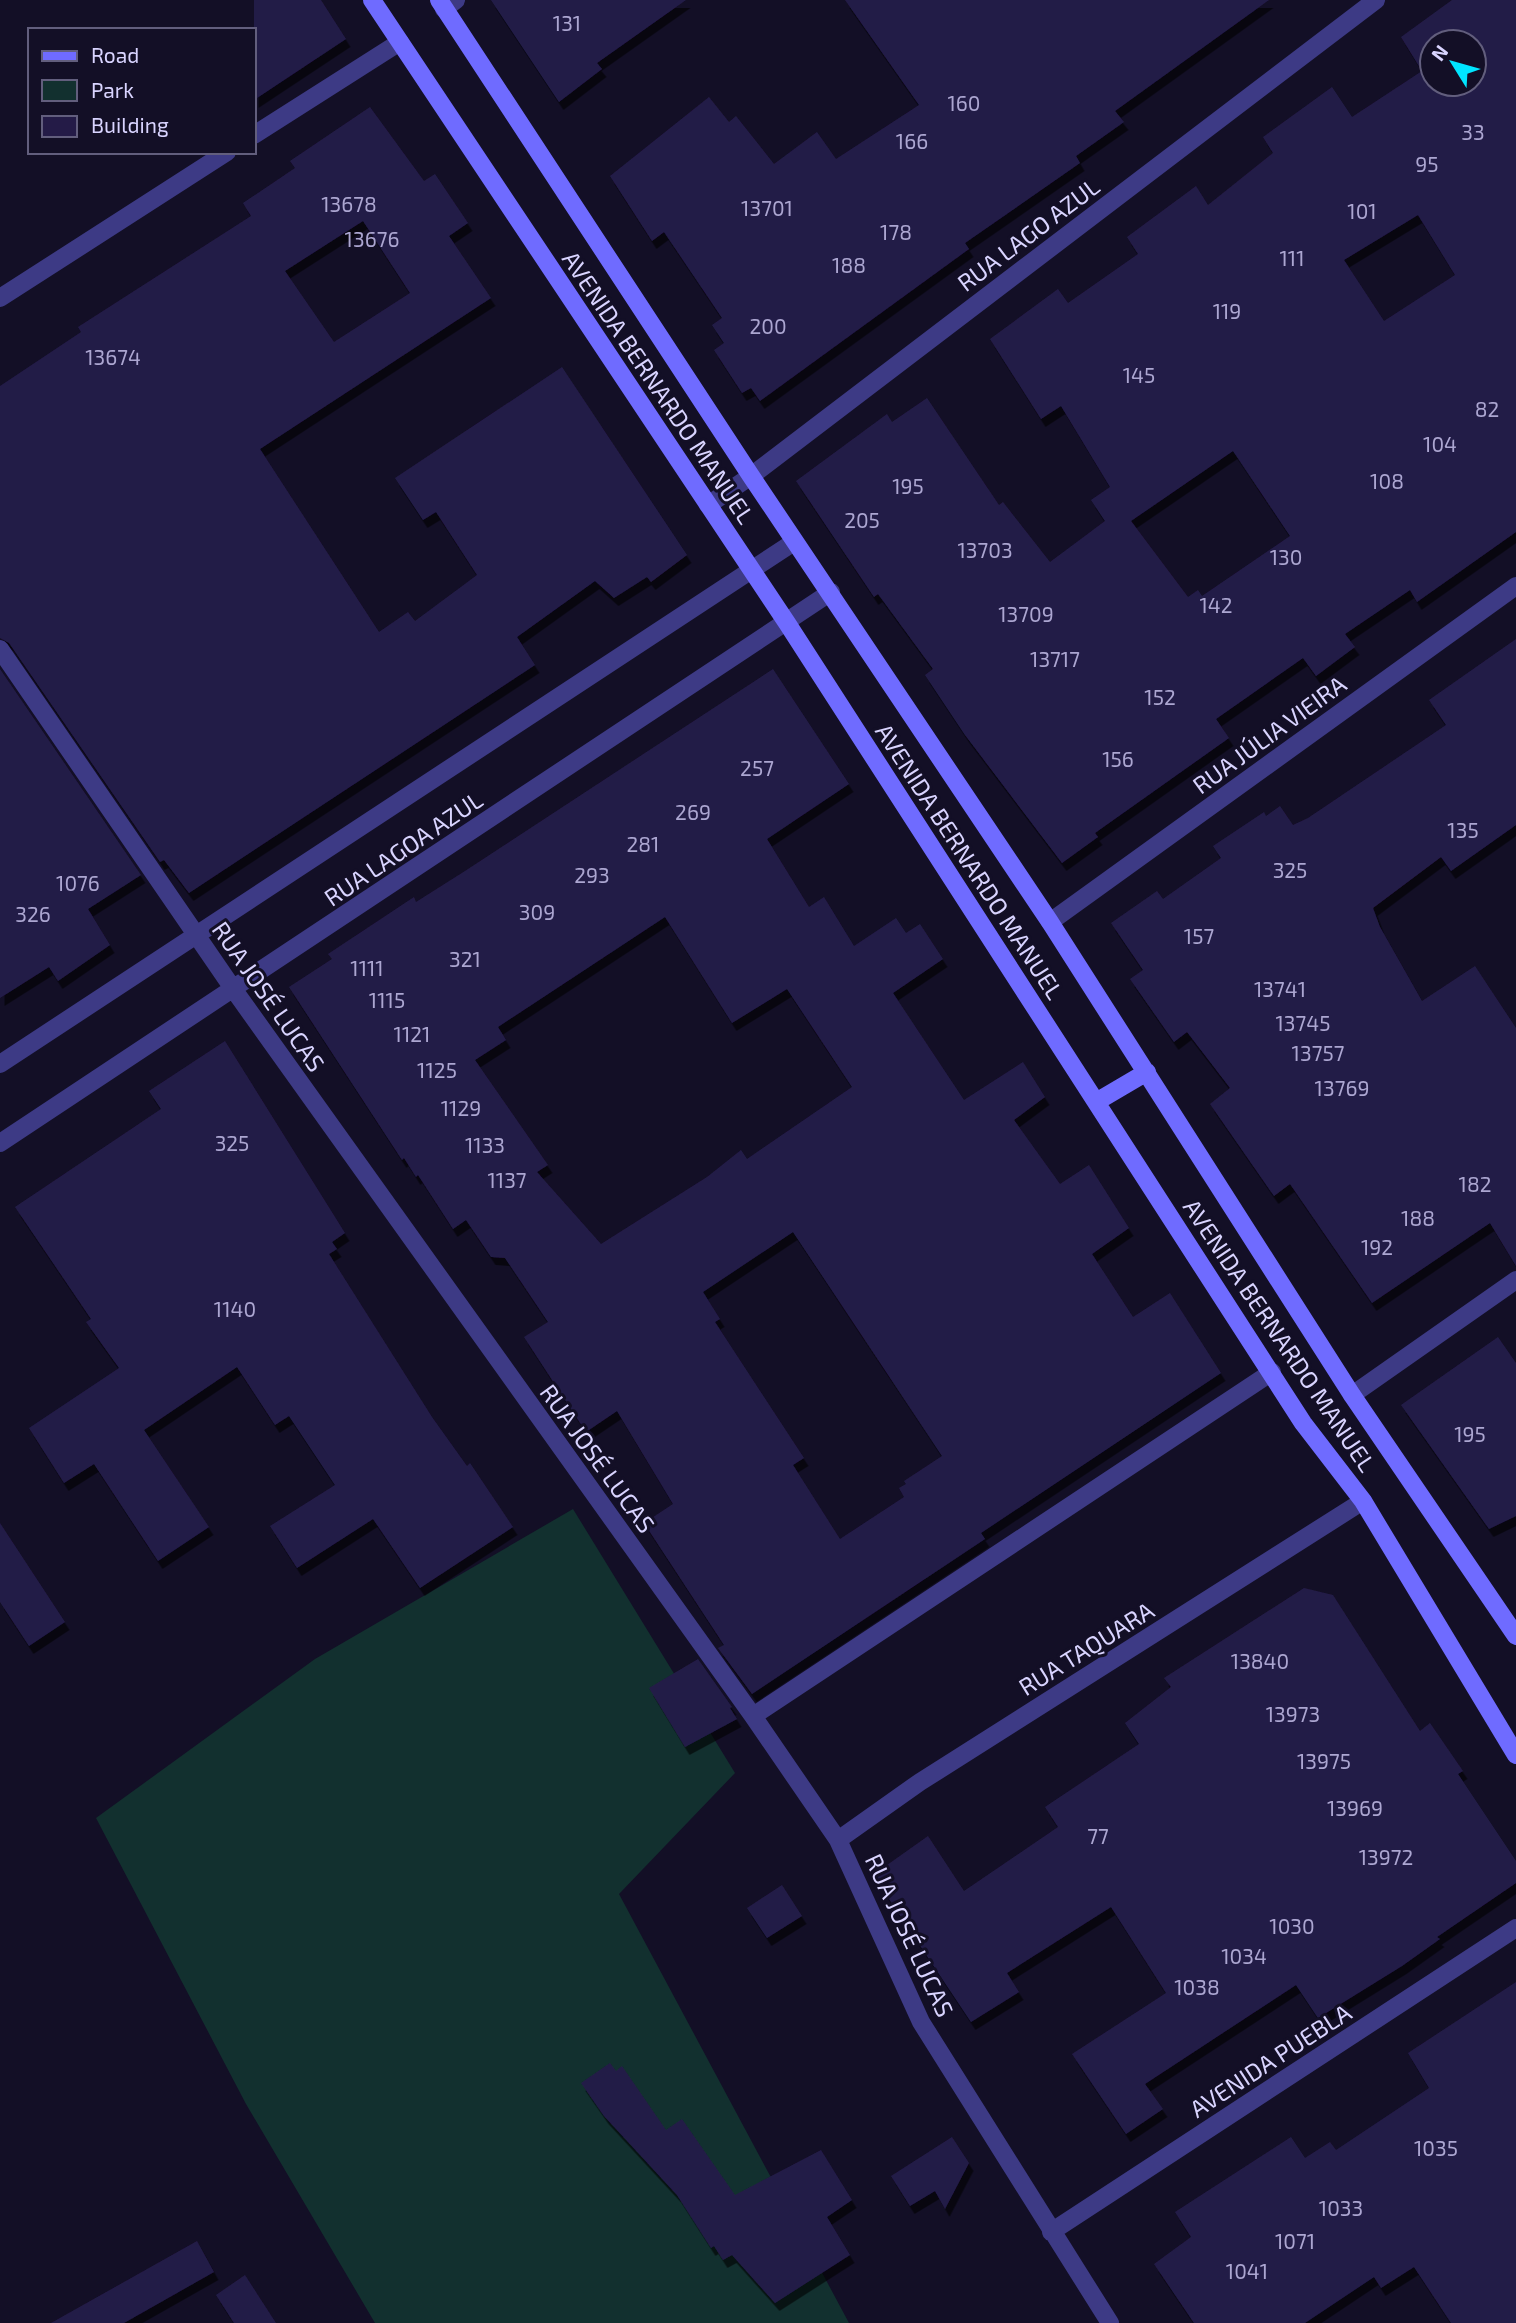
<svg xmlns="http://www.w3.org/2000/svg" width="1516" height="2323" font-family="'Exo 2',sans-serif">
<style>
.green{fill:#12302f}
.building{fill:#241b47;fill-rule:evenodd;filter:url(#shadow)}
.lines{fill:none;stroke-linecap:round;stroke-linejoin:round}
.street{stroke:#3d3a85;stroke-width:18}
.secondary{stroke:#6f6bff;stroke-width:18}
.labels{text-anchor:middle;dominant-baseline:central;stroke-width:6;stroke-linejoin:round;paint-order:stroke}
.number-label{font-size:21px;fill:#aca6d1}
.street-label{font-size:24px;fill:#d9d4ff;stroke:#130f26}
</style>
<defs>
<filter id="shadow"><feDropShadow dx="4.5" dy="8" stdDeviation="0" flood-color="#0009"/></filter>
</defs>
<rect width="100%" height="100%" fill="#130f26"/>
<path class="green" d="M 573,1509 L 735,1773 L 619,1894 L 849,2323 L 375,2323 L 246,2104 L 96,1818 L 315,1659 Z"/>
<path class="building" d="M 254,0 L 321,0 L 346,39 L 254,100 Z
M 491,0 L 686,0 L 597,63 L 602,69 L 559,102 Z
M 845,0 L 1269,0 L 1115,111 L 1124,122 L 1076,156 L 1080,163 L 965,243 L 969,249 L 760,401 L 751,388 L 742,393 L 714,350 L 724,343 L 712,325 L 722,318 L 664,232 L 652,241 L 610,176 L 709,97 L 729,122 L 736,116 L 774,164 L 817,132 L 836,159 L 919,105 Z
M 1452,0 L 1516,0 L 1516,532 L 1417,602 L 1410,590 L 1345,634 L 1355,647 L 1316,676 L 1303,658 L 1216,719 L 1229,738 L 1095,833 L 1098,837 L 1062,863 L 965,735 L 925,675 L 933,669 L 878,594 L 874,597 L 796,481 L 887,414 L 892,422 L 927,398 L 999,505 L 1003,502 L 1050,562 L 1105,521 L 1091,500 L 1110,487 L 1061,406 L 1041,419 L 990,339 L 1058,289 L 1068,303 L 1138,254 L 1127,237 L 1196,186 L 1208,205 L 1273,153 L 1263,137 L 1332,87 L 1352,117 L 1422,71 L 1401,37 ZM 1432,42 L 1474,42 L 1474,84 L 1432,84 ZM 1418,215 L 1455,275 L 1384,321 L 1344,260 ZM 1233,451 L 1290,536 L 1202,596 L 1198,590 L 1188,597 L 1131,521 Z
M 370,107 L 424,181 L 435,174 L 468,223 L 449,236 L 491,298 L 260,449 L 379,632 L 408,612 L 415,621 L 477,575 L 436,512 L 423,520 L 395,478 L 562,367 L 687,555 L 651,582 L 647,577 L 614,598 L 595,581 L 517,637 L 535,665 L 189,893 L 164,860 L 160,862 L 9,643 L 0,638 L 0,386 L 81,332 L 78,327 L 251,216 L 243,203 L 295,168 L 290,161 ZM 363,221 L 410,293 L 334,342 L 285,271 Z
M 1516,639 L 1516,825 L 1451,871 L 1441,857 L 1373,908 L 1380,927 L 1422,1001 L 1475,966 L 1516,1028 L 1516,1266 L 1490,1223 L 1372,1303 L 1290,1184 L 1274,1196 L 1210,1104 L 1230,1088 L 1187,1032 L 1174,1042 L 1130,979 L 1143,970 L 1111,923 L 1157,891 L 1163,899 L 1221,858 L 1213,846 L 1264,812 L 1266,816 L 1280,806 L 1293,825 L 1308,818 L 1446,725 L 1429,700 Z
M 0,669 L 141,875 L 88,909 L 110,945 L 58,981 L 49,967 L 0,998 Z
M 773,669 L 849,784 L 767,839 L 809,907 L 824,897 L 854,946 L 896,918 L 906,933 L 920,924 L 943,959 L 893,993 L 964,1100 L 1023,1062 L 1045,1097 L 1014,1120 L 1060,1184 L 1089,1165 L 1129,1228 L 1092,1254 L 1133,1317 L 1170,1293 L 1221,1373 L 981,1533 L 985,1539 L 752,1694 L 718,1648 L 724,1645 L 644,1523 L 673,1504 L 617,1411 L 586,1432 L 524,1337 L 548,1322 L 505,1258 L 491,1257 L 466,1220 L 453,1229 L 418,1175 L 416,1177 L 404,1158 L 402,1160 L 289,987 L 332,959 L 328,954 L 414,897 L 416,902 L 465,871 ZM 665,917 L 732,1023 L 787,989 L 852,1087 L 747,1159 L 741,1150 L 707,1177 L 601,1244 L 537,1172 L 548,1165 L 475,1060 L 506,1040 L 498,1027 ZM 793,1232 L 942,1456 L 904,1481 L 906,1484 L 899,1488 L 904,1497 L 840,1539 L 793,1465 L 804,1458 L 715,1322 L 720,1319 L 703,1292 Z
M 225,1041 L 345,1233 L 332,1242 L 337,1249 L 329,1254 L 432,1417 L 467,1466 L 470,1463 L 513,1527 L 420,1588 L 373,1519 L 297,1568 L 270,1526 L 335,1485 L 289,1416 L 275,1425 L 237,1367 L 144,1430 L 209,1527 L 158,1561 L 94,1464 L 64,1483 L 29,1428 L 119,1368 L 86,1322 L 91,1319 L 15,1207 L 161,1109 L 149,1091 Z
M 1498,1337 L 1516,1363 L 1516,1516 L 1489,1529 L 1401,1405 Z
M 0,1523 L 65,1622 L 29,1646 L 0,1602 Z
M 1304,1588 L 1333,1595 L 1420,1731 L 1430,1723 L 1463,1771 L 1458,1774 L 1516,1861 L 1516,1883 L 1437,1937 L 1440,1939 L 1402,1966 L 1318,2018 L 1296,1985 L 1145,2084 L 1163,2109 L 1126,2134 L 1072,2054 L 1166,1993 L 1111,1907 L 1007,1973 L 1019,1992 L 971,2022 L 873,1875 L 928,1836 L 964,1891 L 1058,1827 L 1045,1807 L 1139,1744 L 1125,1723 L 1171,1687 L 1164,1678 Z
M 698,1659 L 732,1707 L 730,1708 L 737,1719 L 685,1747 L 649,1688 Z
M 782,1885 L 802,1916 L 767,1938 L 747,1908 Z
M 1516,1982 L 1516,2323 L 1451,2323 L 1414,2267 L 1381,2288 L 1374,2277 L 1305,2323 L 1194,2323 L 1154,2264 L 1191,2237 L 1175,2212 L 1291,2137 L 1305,2158 L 1330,2142 L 1336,2150 L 1429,2088 L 1408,2053 Z
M 610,2063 L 616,2071 L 622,2066 L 666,2130 L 682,2119 L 735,2195 L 821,2150 L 852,2200 L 827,2217 L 850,2255 L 775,2303 L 732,2255 L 723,2260 L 714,2246 L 711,2248 L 677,2195 L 604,2116 L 581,2083 Z
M 952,2137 L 969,2163 L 945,2209 L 935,2191 L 910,2206 L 891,2176 Z
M 197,2241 L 214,2272 L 124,2323 L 51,2323 Z
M 245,2275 L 276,2323 L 234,2323 L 216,2295 Z"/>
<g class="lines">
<path class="street" d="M 444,9 L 456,0
M 254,135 L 400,42
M 0,298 L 227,152
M 708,505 L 751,476 L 1376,0
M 0,649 L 234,990 L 753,1716 L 838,1840 L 921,2022 L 1110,2323
M 1050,922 L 1516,586
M 0,1064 L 794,542
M 0,1143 L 831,592
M 1352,1395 L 1516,1280
M 753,1716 L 1272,1372
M 838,1840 L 920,1782 L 1363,1501
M 1051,2232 L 1516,1928"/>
<path class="secondary" d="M 372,0 L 787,623 L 1303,1423 L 1363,1501 L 1516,1755
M 439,0 L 751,476 L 1050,922 L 1352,1395 L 1516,1636
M 1096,1102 L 1147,1072"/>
</g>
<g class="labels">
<g class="number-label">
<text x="567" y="22">131</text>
<text x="964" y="102">160</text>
<text x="1473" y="131">33</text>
<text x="912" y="140">166</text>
<text x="1427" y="163">95</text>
<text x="349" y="203">13678</text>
<text x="767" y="207">13701</text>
<text x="1362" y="210">101</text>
<text x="896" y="231">178</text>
<text x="372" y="238">13676</text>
<text x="1292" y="257">111</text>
<text x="849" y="264">188</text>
<text x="1227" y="310">119</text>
<text x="768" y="325">200</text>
<text x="113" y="356">13674</text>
<text x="1139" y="374">145</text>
<text x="1487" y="408">82</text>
<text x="1440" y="443">104</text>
<text x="1387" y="480">108</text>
<text x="908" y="485">195</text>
<text x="862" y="519">205</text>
<text x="985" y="549">13703</text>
<text x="1286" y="556">130</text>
<text x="1216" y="604">142</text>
<text x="1026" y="613">13709</text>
<text x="1055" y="658">13717</text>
<text x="1160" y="696">152</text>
<text x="1118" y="758">156</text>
<text x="757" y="767">257</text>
<text x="693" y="811">269</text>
<text x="1463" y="829">135</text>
<text x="643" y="843">281</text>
<text x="1290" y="869">325</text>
<text x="592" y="874">293</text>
<text x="78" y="882">1076</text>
<text x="537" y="911">309</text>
<text x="33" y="913">326</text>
<text x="1199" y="935">157</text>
<text x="465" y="958">321</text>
<text x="367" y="967">1111</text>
<text x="1280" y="988">13741</text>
<text x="387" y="999">1115</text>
<text x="1303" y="1022">13745</text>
<text x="412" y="1033">1121</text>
<text x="1318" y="1052">13757</text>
<text x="437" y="1069">1125</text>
<text x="1342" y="1087">13769</text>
<text x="461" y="1107">1129</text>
<text x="232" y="1142">325</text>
<text x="485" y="1144">1133</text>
<text x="507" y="1179">1137</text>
<text x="1475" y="1183">182</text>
<text x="1418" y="1217">188</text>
<text x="1377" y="1246">192</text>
<text x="235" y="1308">1140</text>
<text x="1470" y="1433">195</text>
<text x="1260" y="1660">13840</text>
<text x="1293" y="1713">13973</text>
<text x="1324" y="1760">13975</text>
<text x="1355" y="1807">13969</text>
<text x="1098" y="1835">77</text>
<text x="1386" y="1856">13972</text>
<text x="1292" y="1925">1030</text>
<text x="1244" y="1955">1034</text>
<text x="1197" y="1986">1038</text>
<text x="1436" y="2147">1035</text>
<text x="1341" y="2207">1033</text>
<text x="1295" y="2240">1071</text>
<text x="1247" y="2270">1041</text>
</g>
<g class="street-label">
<text transform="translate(1028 234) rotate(-37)">RUA LAGO AZUL</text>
<text transform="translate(659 387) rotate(56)">AVENIDA BERNARDO MANUEL</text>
<text transform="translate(1269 734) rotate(-36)">RUA JÚLIA VIEIRA</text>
<text transform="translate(403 848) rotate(-34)">RUA LAGOA AZUL</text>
<text transform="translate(970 861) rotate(57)">AVENIDA BERNARDO MANUEL</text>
<text transform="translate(269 996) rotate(55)">RUA JOSÉ LUCAS</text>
<text transform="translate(1280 1335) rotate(56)">AVENIDA BERNARDO MANUEL</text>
<text transform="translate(598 1458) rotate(54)">RUA JOSÉ LUCAS</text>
<text transform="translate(1086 1648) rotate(-32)">RUA TAQUARA</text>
<text transform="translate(910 1935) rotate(65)">RUA JOSÉ LUCAS</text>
<text transform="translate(1270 2060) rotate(-33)">AVENIDA PUEBLA</text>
</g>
</g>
<rect x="28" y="28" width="228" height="126" fill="#130f26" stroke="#625e7d" stroke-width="2"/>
<rect x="42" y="51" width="35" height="10" fill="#6f6bff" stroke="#625e7d" stroke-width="2"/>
<text x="91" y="63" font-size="21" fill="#d9d4ff">Road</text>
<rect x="42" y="80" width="35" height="21" fill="#12302f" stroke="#625e7d" stroke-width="2"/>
<text x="91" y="98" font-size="21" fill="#d9d4ff">Park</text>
<rect x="42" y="116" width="35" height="21" fill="#241b47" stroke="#625e7d" stroke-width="2"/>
<text x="91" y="133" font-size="21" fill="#d9d4ff">Building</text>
<g transform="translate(1453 63) rotate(307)"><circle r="33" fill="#130f26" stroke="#625e7d" stroke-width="2"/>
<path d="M0-5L12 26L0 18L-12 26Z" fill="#00e5ff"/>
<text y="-10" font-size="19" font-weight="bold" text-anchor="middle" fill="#d9d4ff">N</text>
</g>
</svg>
